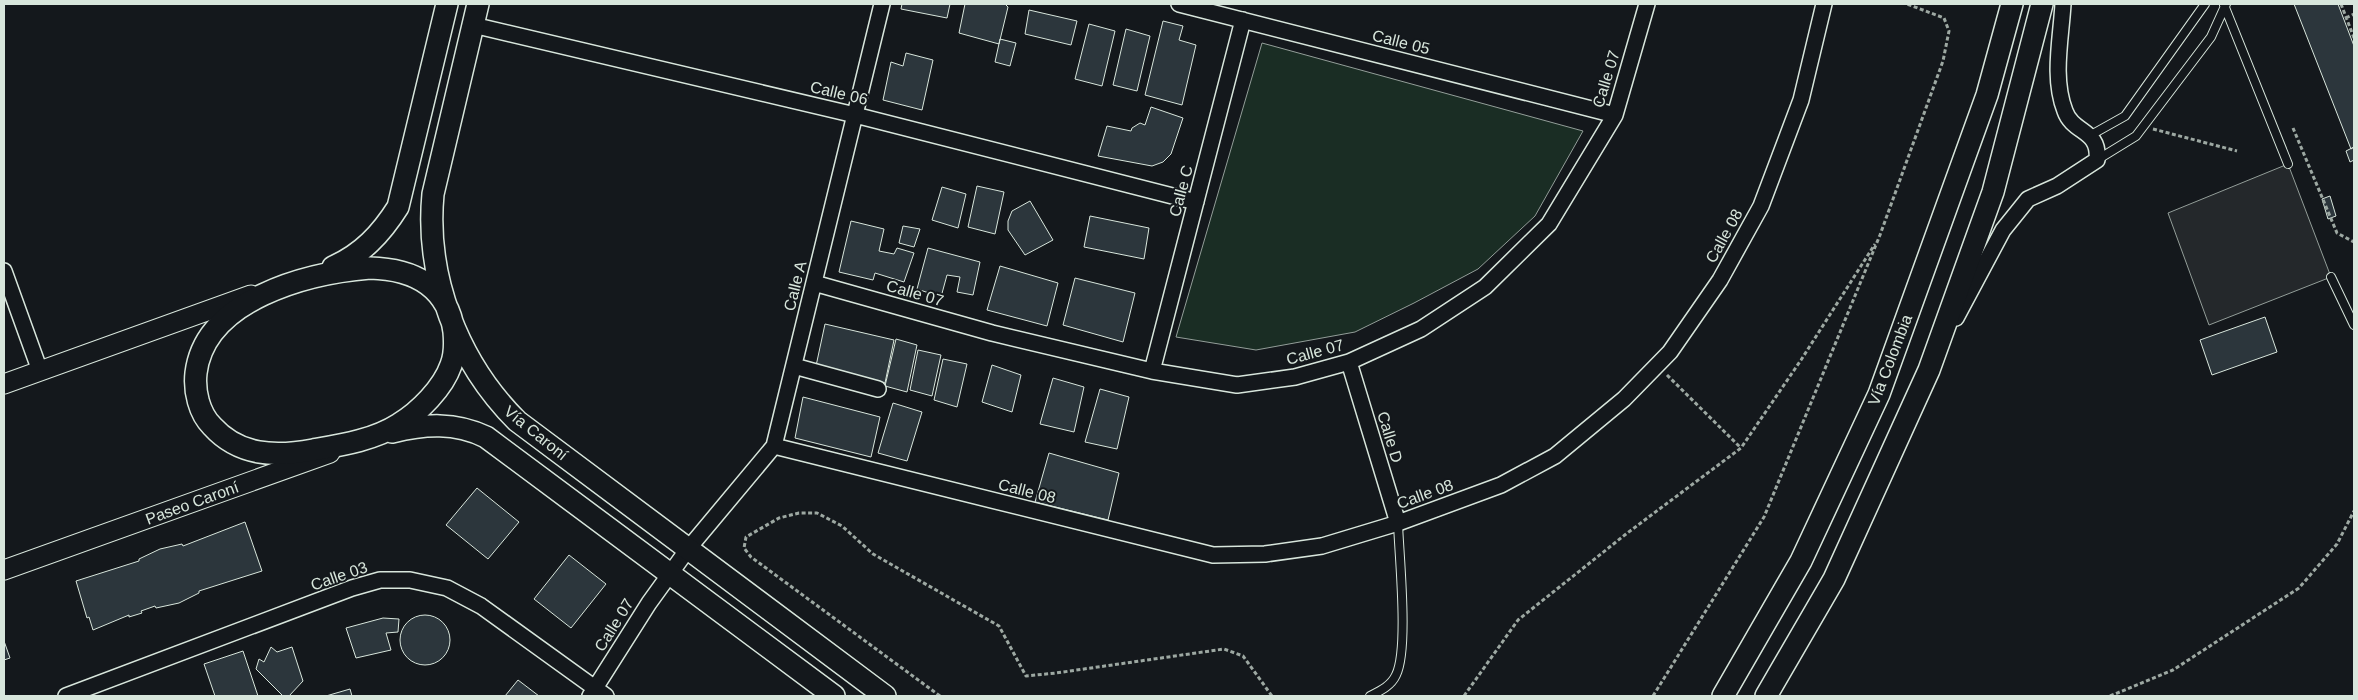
<svg xmlns="http://www.w3.org/2000/svg" width="2358" height="700" font-family="Arial,sans-serif">
<style>
.green{fill:#1a2d24;stroke:#939e99}
.parking{fill:#24282b;stroke:#939e99}
.building{fill:#2c363c;stroke:#d8e6dc}
.lines{fill:none;stroke-linecap:round;stroke-linejoin:round}
.service-casing{stroke:#d8e6dc;stroke-width:10}
.minor-casing{stroke:#d8e6dc;stroke-width:18}
.tertiary-casing{stroke:#d8e6dc;stroke-width:21}
.secondary-casing{stroke:#d8e6dc;stroke-width:24}
.path{stroke:#9da8a2;stroke-width:3;stroke-dasharray:4 2.5;stroke-linecap:butt}
.service{stroke:#14181c;stroke-width:8}
.minor{stroke:#14181c;stroke-width:15}
.tertiary{stroke:#14181c;stroke-width:19}
.secondary{stroke:#14181c;stroke-width:21}
.labels{text-anchor:middle;dominant-baseline:central;stroke-width:4;stroke-linejoin:round;paint-order:stroke}
.street-label{font-size:16px;fill:#d8e6dc;stroke:#14181c}
</style>
<rect width="100%" height="100%" fill="#14181c"/>
<path class="green" d="M 1262,43 L 1583,131 L 1535,216 L 1478,269 L 1414,303 L 1355,332 L 1256,350 L 1176,337 Z"/>
<path class="parking" d="M 2288,164 L 2331,277 L 2209,325 L 2168,213 Z"/>
<path class="building" d="M 902,4 L 950,4 L 947,18 L 901,9 Z
M 965,4 L 1005,4 L 1008,7 L 999,44 L 959,33 Z
M 2294,4 L 2338,4 L 2354,46 L 2354,147 L 2351,149 Z
M 1029,10 L 1077,21 L 1071,45 L 1025,34 Z
M 1163,21 L 1183,26 L 1179,40 L 1196,45 L 1182,105 L 1145,95 Z
M 1089,24 L 1115,31 L 1102,86 L 1075,79 Z
M 1126,29 L 1150,36 L 1137,91 L 1113,85 Z
M 1000,39 L 1016,43 L 1010,66 L 995,62 Z
M 906,53 L 933,60 L 922,110 L 883,100 L 891,62 L 903,66 Z
M 1151,107 L 1183,118 L 1171,154 L 1163,162 L 1152,166 L 1098,156 L 1107,126 L 1131,131 L 1132,128 L 1140,123 L 1145,125 Z
M 2354,147 L 2354,160 L 2350,162 L 2346,151 Z
M 977,186 L 1004,192 L 995,234 L 968,227 Z
M 942,187 L 966,194 L 958,228 L 932,220 Z
M 2330,196 L 2336,216 L 2328,219 L 2322,199 Z
M 1030,201 L 1053,240 L 1025,255 L 1008,230 L 1008,221 L 1012,211 Z
M 1090,216 L 1149,228 L 1144,259 L 1084,247 Z
M 851,221 L 884,229 L 879,251 L 894,254 L 897,248 L 914,253 L 904,282 L 875,273 L 873,280 L 839,272 Z
M 903,226 L 920,229 L 914,247 L 899,243 Z
M 928,248 L 980,262 L 973,295 L 957,292 L 960,277 L 947,275 L 941,297 L 917,289 Z
M 1000,266 L 1058,283 L 1047,326 L 987,310 Z
M 1075,278 L 1135,293 L 1123,342 L 1063,325 Z
M 2265,317 L 2277,352 L 2212,375 L 2200,340 Z
M 825,324 L 894,340 L 885,383 L 816,366 Z
M 896,339 L 917,345 L 907,392 L 885,386 Z
M 918,350 L 941,355 L 932,396 L 910,390 Z
M 943,359 L 967,364 L 957,407 L 934,400 Z
M 992,365 L 1021,375 L 1012,412 L 982,402 Z
M 1053,378 L 1084,387 L 1074,432 L 1040,424 Z
M 1100,389 L 1129,397 L 1117,449 L 1085,442 Z
M 803,397 L 880,417 L 871,457 L 795,438 Z
M 893,403 L 922,412 L 907,461 L 878,453 Z
M 1049,453 L 1119,473 L 1108,520 L 1035,502 Z
M 477,488 L 519,522 L 488,559 L 446,525 Z
M 245,522 L 262,571 L 199,591 L 199,593 L 179,603 L 156,608 L 155,606 L 141,611 L 142,613 L 129,617 L 129,615 L 93,630 L 89,617 L 87,618 L 76,581 L 139,561 L 139,559 L 160,549 L 182,544 L 183,546 Z
M 569,555 L 606,584 L 571,628 L 534,599 Z
M400 640a25 25 0 1 1 50 0a25 25 0 1 1-50 0Z
M 383,618 L 399,619 L 398,632 L 386,633 L 391,650 L 356,658 L 346,628 Z
M 4,641 L 10,658 L 4,660 Z
M 271,647 L 277,652 L 292,647 L 303,681 L 289,696 L 283,696 L 256,669 L 259,659 L 264,662 Z
M 243,651 L 258,696 L 215,696 L 204,664 Z
M 518,680 L 539,696 L 505,696 Z
M 350,689 L 352,696 L 326,696 Z"/>
<g class="lines">
<g class="service-casing">
<path id="service" d="M 2224,5 L 2288,164
M 2091,135 L 2125,116 L 2205,4
M 2097,160 L 2136,136 L 2211,37 L 2226,4
M 2331,277 L 2354,325
M 1370,696 C 1380,691 1391,686 1396,675 C 1409,649 1399,555 1398,523"/>
</g>
<g class="minor-casing">
<path id="minor" d="M 1179,4 L 1615,115
M 473,25 L 855,115 L 1196,202
M 4,271 L 40,371
M 814,283 L 992,333 L 1152,371 L 1237,385 L 1295,377 L 1349,362 L 1421,329 L 1485,287 L 1549,224 L 1615,115 L 1647,4
M 1956,318 L 2003,230 L 2028,199 L 2057,186 L 2097,160 C 2100,129 2073,134 2065,111 C 2052,78 2061,39 2063,4
M 1349,362 L 1398,523
M 794,366 L 878,389
M 1152,371 L 1243,20
M 774,446 L 1213,555 L 1265,554 L 1322,546 L 1398,523 L 1501,485 L 1555,456 L 1624,399 L 1670,352 L 1720,280 L 1761,206 L 1801,100 L 1824,4
M 66,696 L 352,588 L 380,580 L 410,580 L 447,588 L 481,606 L 606,696
M 590,696 L 649,603 L 688,549 L 774,446 L 882,4"/>
</g>
<g class="tertiary-casing">
<path id="tertiary" d="M 4,384 L 251,295
M 4,570 L 330,453"/>
</g>
<g class="secondary-casing">
<path id="secondary" d="M 478,4 L 433,194 C 425,277 458,362 517,421 L 885,696
M 333,267 C 362,254 381,234 398,207 L 447,4
M 370,268 C 413,269 448,286 454,332 C 455,343 455,355 451,365 C 443,388 419,412 399,424 C 374,440 342,445 313,450 C 275,457 239,456 212,426 C 199,413 194,391 196,373 C 205,299 308,273 370,268 Z
M 392,432 C 425,424 455,422 486,437 L 834,696
M 1723,696 L 1801,561 L 1879,394 L 1987,95 L 2012,4
M 1766,696 L 1834,579 L 1929,370 L 1993,192 L 2042,4"/>
</g>
<path class="path" d="M 2341,4 L 2354,38
M 2346,18 L 2354,14
M 2293,128 L 2337,233 L 2354,242
M 2153,129 L 2237,151
M 1667,375 L 1741,448
M 940,696 L 751,557 L 744,548 L 746,537 L 779,518 L 799,513 L 817,513 L 842,526 L 873,554 L 999,626 L 1026,676 L 1056,673 L 1224,649 L 1243,656 L 1272,696
M 1464,696 L 1518,620 L 1626,534 L 1741,448 L 1801,360 L 1875,244
M 1653,696 L 1764,517 L 1880,235 L 1943,61 L 1949,31 L 1944,18 L 1907,4
M 2110,696 L 2173,670 L 2299,588 L 2337,544 L 2354,511"/>
<use href="#service" class="service"/>
<use href="#minor" class="minor"/>
<use href="#tertiary" class="tertiary"/>
<use href="#secondary" class="secondary"/>
</g>
<g class="labels">
<g class="street-label">
<text transform="translate(1401 42) rotate(14)">Calle 05</text>
<text transform="translate(1606 79) rotate(-73)">Calle 07</text>
<text transform="translate(839 93) rotate(13)">Calle 06</text>
<text transform="translate(1181 191) rotate(-75)">Calle C</text>
<text transform="translate(1724 236) rotate(-61)">Calle 08</text>
<text transform="translate(795 286) rotate(-76)">Calle A</text>
<text transform="translate(915 293) rotate(16)">Calle 07</text>
<text transform="translate(1315 352) rotate(-15)">Calle 07</text>
<text transform="translate(1890 360) rotate(-69)">Vía Colombia</text>
<text transform="translate(536 433) rotate(39)">Vía Caroní</text>
<text transform="translate(1390 437) rotate(73)">Calle D</text>
<text transform="translate(1027 491) rotate(14)">Calle 08</text>
<text transform="translate(1425 494) rotate(-20)">Calle 08</text>
<text transform="translate(192 503) rotate(-20)">Paseo Caroní</text>
<text transform="translate(339 576) rotate(-19)">Calle 03</text>
<text transform="translate(614 625) rotate(-58)">Calle 07</text>
</g>
</g>
<rect width="2358" height="700" fill="none" stroke="#d8e6dc" stroke-width="10"/>
</svg>
